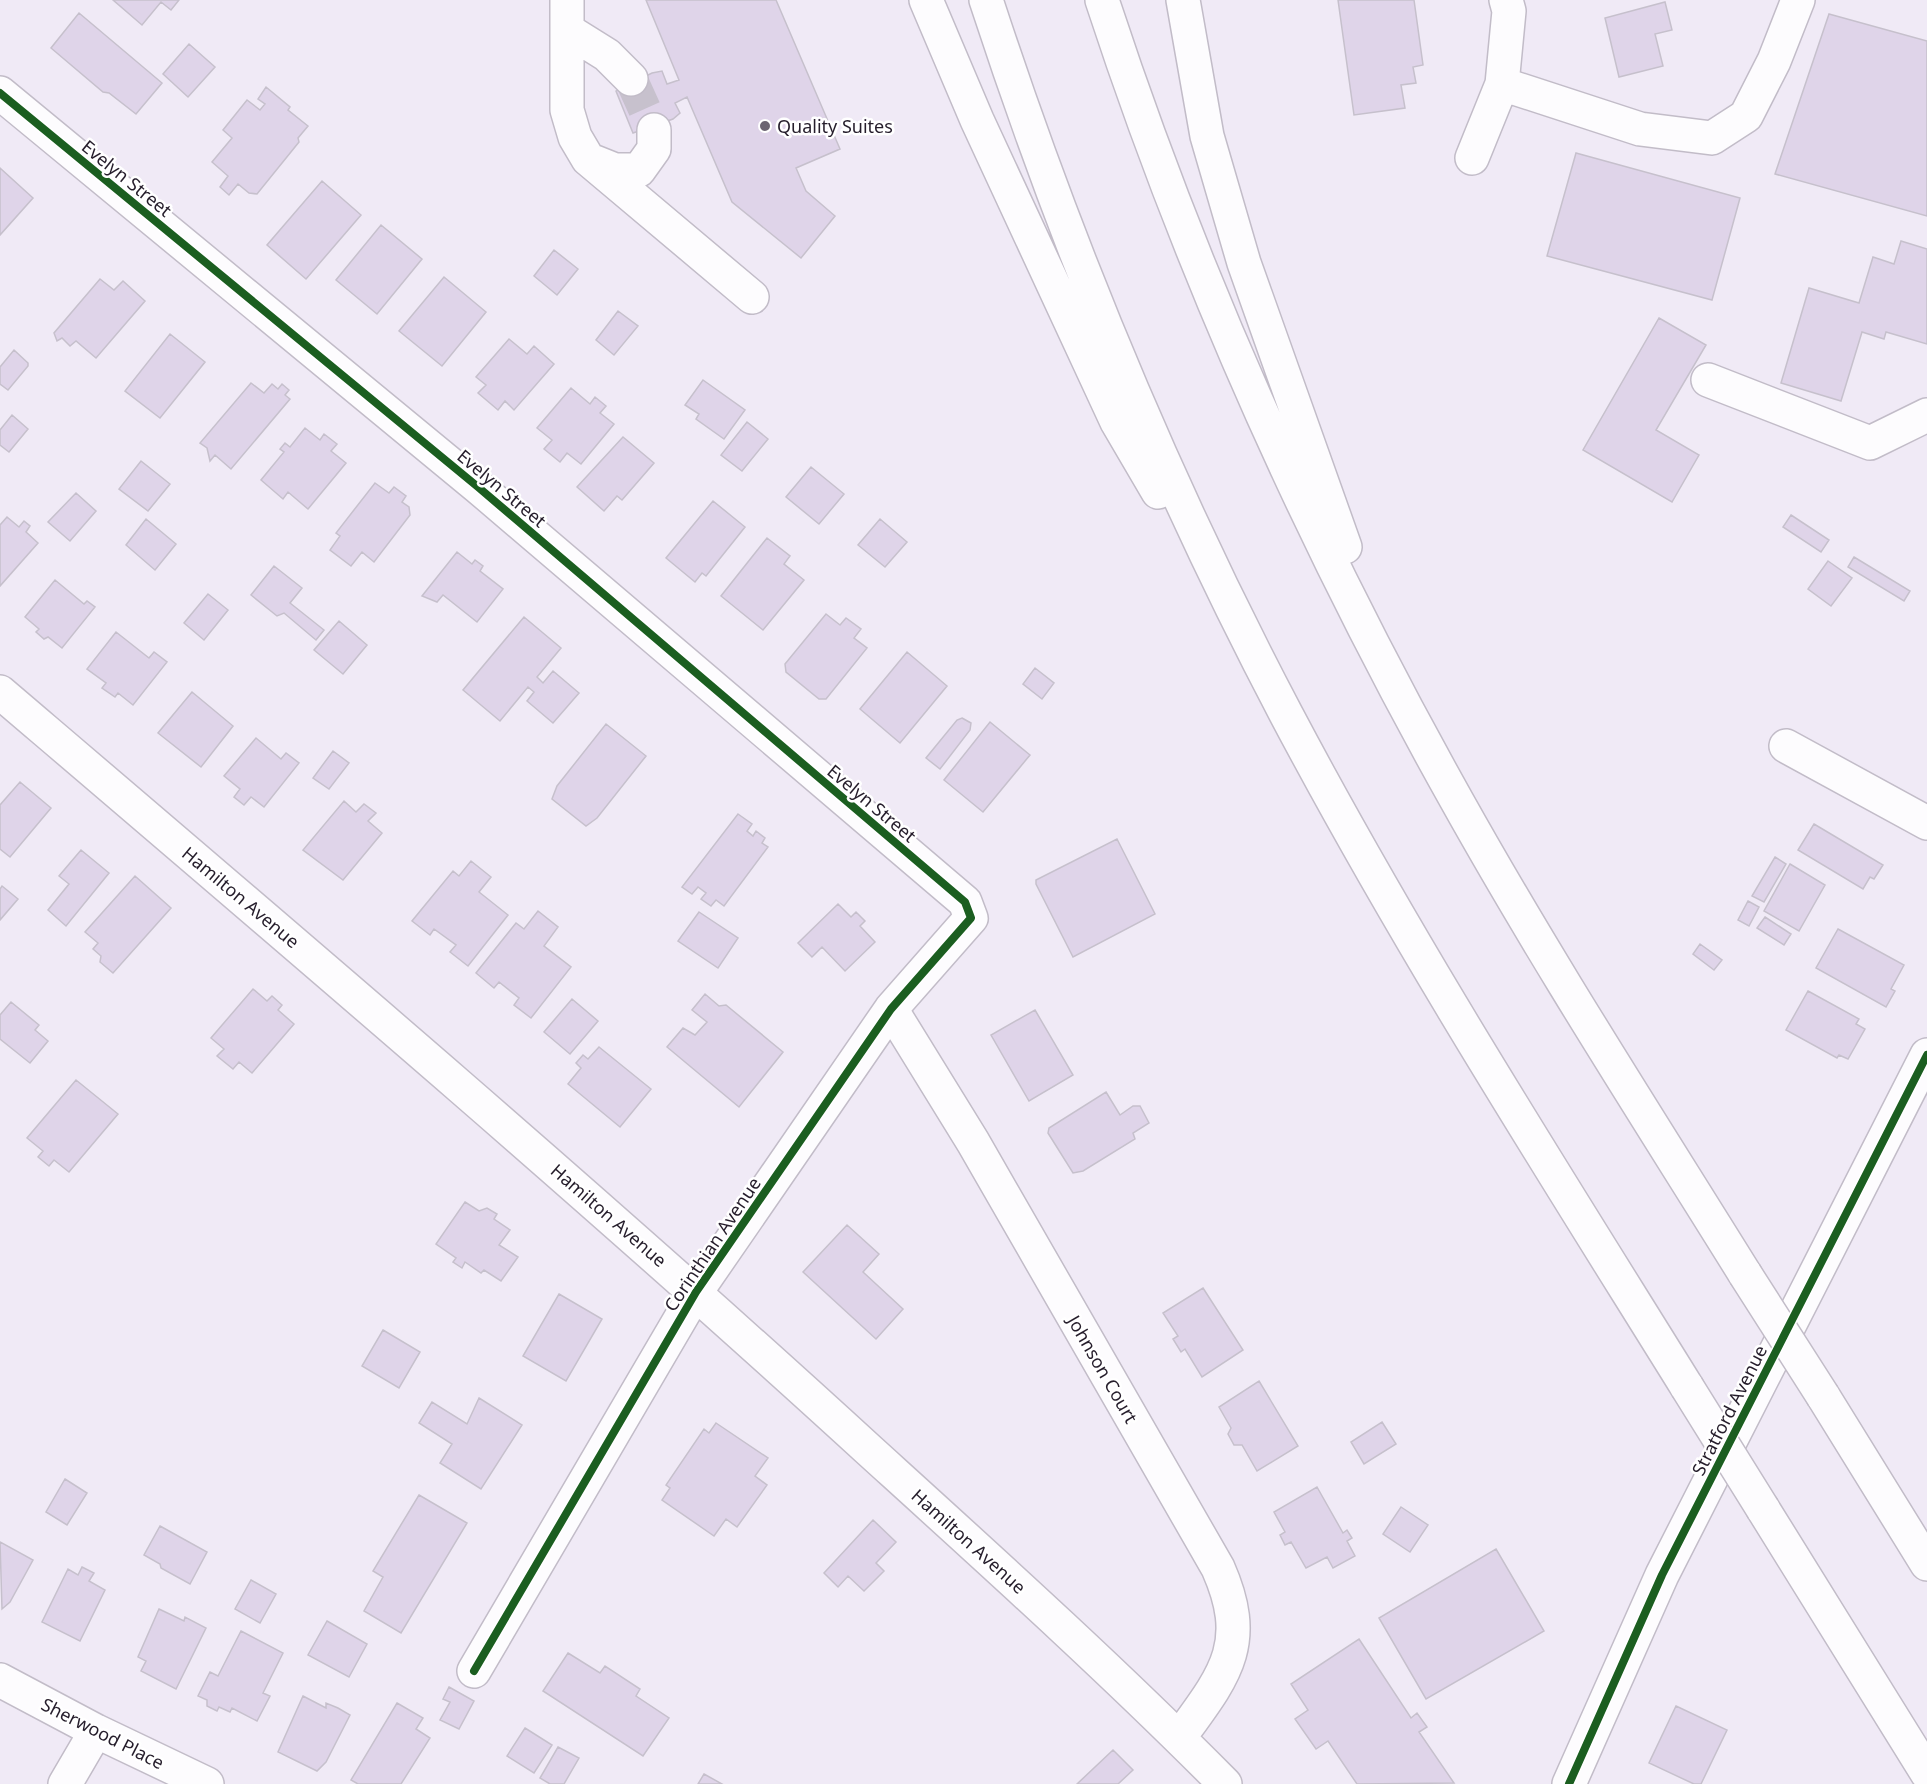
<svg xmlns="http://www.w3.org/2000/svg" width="1927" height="1784" font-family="'Noto Sans',sans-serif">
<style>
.building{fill:#dfd4e9;stroke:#c6c0cc;stroke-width:1.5}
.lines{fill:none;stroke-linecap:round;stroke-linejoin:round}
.minor-tunnel{stroke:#c7c1cd;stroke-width:33;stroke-dasharray:33 16;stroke-linecap:butt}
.minor-casing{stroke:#c2bcc8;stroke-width:36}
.major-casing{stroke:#c2bcc8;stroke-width:36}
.highway-casing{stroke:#c2bcc8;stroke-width:36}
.minor{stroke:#fdfcfe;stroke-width:33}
.major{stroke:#fdfcfe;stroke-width:33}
.highway{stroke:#fdfcfe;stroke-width:33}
.highway-bridge-casing{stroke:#c2bcc8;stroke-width:36;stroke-linecap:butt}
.highway-bridge{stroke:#fdfcfe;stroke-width:33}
.cycleway-casing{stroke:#fff;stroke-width:11}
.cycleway{stroke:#1b5e20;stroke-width:8}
.poi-dot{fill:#6c6572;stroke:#fff;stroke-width:2}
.labels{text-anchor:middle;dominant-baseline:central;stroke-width:5;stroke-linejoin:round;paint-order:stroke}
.poi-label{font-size:18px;fill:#251d2b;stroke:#fff;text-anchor:start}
.street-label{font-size:18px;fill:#251d2b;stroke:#fff}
</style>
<rect width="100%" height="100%" fill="#f0eaf6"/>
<path class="building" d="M 113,0 L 179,0 L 171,10 L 161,2 L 142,25 Z
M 646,0 L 776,0 L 840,149 L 796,168 L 806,191 L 835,216 L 801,258 L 732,202 L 687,97 L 675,103 L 680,113 L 673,119 L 633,133 L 616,91 L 652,73 L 662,71 L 667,84 L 679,80 Z
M 1338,0 L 1414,0 L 1423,65 L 1413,67 L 1416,83 L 1401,85 L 1405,108 L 1354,115 Z
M 1665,2 L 1672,30 L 1655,34 L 1663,66 L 1619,77 L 1605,18 Z
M 79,13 L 162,83 L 136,114 L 109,93 L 103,92 L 51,48 Z
M 1829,14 L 1927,41 L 1927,216 L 1775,174 Z
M 189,44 L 215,67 L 188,97 L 163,74 Z
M 266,87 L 290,107 L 288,110 L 308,126 L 298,138 L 299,142 L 257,194 L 249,193 L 238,184 L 229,195 L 220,187 L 228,176 L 212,162 L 232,138 L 223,130 L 247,100 L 260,110 L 265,104 L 258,99 Z
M 1576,153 L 1740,198 L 1712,300 L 1547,256 Z
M 0,168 L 33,198 L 0,235 Z
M 322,181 L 361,215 L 306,279 L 267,245 Z
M 381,225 L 422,259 L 377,314 L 336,280 Z
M 1901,241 L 1927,249 L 1927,344 L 1886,332 L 1884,339 L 1862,332 L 1841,401 L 1781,383 L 1809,288 L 1859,303 L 1873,257 L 1894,264 Z
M 554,250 L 578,269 L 557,295 L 534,276 Z
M 444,277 L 486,312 L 442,366 L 399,331 Z
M 100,279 L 114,290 L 123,281 L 145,301 L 96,358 L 76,341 L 70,346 L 62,338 L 57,341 L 54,333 Z
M 618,311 L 638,326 L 614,355 L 596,340 Z
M 1659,318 L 1706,345 L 1656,430 L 1699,455 L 1672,502 L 1583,450 Z
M 170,334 L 205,362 L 160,418 L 125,391 Z
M 509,339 L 527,354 L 534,346 L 554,364 L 514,410 L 505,401 L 498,410 L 478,393 L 486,385 L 476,377 Z
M 14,350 L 28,363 L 28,366 L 8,390 L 0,384 L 0,367 Z
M 703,380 L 745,410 L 724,439 L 696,419 L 699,414 L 685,405 Z
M 251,383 L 264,393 L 272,384 L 278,389 L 282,384 L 289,390 L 285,395 L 290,399 L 231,469 L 215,455 L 210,461 L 207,448 L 200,443 Z
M 571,388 L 590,404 L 595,397 L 606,406 L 600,413 L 614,424 L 581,464 L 567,453 L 560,462 L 544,449 L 552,440 L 537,428 Z
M 12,415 L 28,429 L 9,452 L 0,445 L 0,430 Z
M 747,422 L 768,439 L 742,471 L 721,455 Z
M 305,428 L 320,440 L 324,434 L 337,444 L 331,451 L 346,463 L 308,509 L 288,492 L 283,499 L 261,480 L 284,452 L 280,449 L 285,443 L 290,447 Z
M 623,437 L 654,463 L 622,500 L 617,496 L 604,511 L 577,487 Z
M 141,461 L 170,484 L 148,511 L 119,489 Z
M 811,467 L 844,494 L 819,524 L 786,497 Z
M 375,483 L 389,493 L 394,487 L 406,496 L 402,502 L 409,507 L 410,515 L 374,562 L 362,552 L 351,566 L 330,550 L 340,536 L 336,533 Z
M 76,493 L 96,511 L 70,541 L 48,522 Z
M 713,501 L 745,527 L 706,576 L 702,573 L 695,582 L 666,558 Z
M 1791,515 L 1829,540 L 1821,552 L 1783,527 Z
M 7,517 L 19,527 L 24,521 L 30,526 L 26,532 L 38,543 L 0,586 L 0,525 Z
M 146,519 L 176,544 L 155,570 L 126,545 Z
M 880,519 L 907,542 L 885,567 L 858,545 Z
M 767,538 L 790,556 L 784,564 L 804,580 L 763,630 L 721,596 Z
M 457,552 L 472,564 L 475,560 L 483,566 L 480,571 L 503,589 L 477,622 L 443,595 L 437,602 L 422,596 Z
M 1854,557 L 1910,591 L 1904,601 L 1848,567 Z
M 1828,561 L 1852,578 L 1831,606 L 1808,589 Z
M 274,566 L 302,588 L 290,603 L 324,630 L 316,640 L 284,613 L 277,616 L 251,595 Z
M 55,580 L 84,604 L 87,601 L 95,607 L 62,648 L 48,637 L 44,639 L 36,632 L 39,629 L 25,617 Z
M 208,594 L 228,610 L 204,640 L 184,623 Z
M 826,614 L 840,625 L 846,618 L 861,629 L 854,638 L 867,648 L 826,699 L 819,699 L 786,672 L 785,664 Z
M 524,617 L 561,648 L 537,677 L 543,683 L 553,671 L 579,693 L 553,723 L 527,701 L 534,692 L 528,687 L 500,721 L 463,690 Z
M 339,621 L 367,645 L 343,674 L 314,650 Z
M 116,632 L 149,658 L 154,652 L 167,662 L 133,705 L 118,693 L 115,697 L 102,688 L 106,683 L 87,669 Z
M 907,652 L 947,686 L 900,743 L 860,709 Z
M 1035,668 L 1054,683 L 1042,699 L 1023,684 Z
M 192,692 L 233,726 L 201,767 L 158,733 Z
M 962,718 L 971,723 L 970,730 L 940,769 L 926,758 L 957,720 Z
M 990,722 L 1030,755 L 983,812 L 944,780 Z
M 606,724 L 646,756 L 597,818 L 586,826 L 552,799 L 557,786 Z
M 256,738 L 281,759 L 286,753 L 299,763 L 264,807 L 251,797 L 244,805 L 234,797 L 240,789 L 224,776 Z
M 333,751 L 349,763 L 329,789 L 313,778 Z
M 20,782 L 51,808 L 10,857 L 0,849 L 0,805 Z
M 344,801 L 356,812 L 364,804 L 376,813 L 368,821 L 382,833 L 343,880 L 303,850 Z
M 738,814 L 752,824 L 747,831 L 753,836 L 756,831 L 765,838 L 762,843 L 768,847 L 724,906 L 716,900 L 711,906 L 701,899 L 706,893 L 698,887 L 692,894 L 682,887 Z
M 1814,824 L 1883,865 L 1874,879 L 1870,877 L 1863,889 L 1798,850 Z
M 1117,839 L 1155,914 L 1073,957 L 1036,884 L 1036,880 Z
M 81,850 L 109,873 L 66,926 L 48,910 L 69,884 L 59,876 Z
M 1775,857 L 1786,864 L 1764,902 L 1752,896 Z
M 471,861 L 491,877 L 479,892 L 508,915 L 468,966 L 450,952 L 456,945 L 434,929 L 430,935 L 412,921 L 453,871 L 459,876 Z
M 1790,864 L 1825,885 L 1799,931 L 1764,911 Z
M 135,876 L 171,908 L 113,973 L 100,962 L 101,956 L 93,949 L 98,943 L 85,932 Z
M 2,886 L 18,899 L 0,920 L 0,889 Z
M 1748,901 L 1759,907 L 1749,926 L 1738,920 Z
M 838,904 L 851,917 L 856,912 L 865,921 L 860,926 L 875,942 L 845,971 L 822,947 L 812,957 L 798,943 Z
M 538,911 L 558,927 L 544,946 L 571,967 L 531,1018 L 514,1005 L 519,998 L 499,982 L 494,988 L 476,973 L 516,923 L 524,929 Z
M 699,912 L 738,938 L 718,968 L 678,941 Z
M 1765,917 L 1791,934 L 1784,945 L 1757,928 Z
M 1838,929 L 1904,965 L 1891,989 L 1895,991 L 1886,1007 L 1816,968 Z
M 1700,944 L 1722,960 L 1714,970 L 1693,954 Z
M 253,989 L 267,1001 L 272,996 L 282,1005 L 278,1010 L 294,1024 L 252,1073 L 239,1062 L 233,1069 L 217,1056 L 224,1049 L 211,1038 Z
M 1808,991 L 1859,1019 L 1856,1024 L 1865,1029 L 1848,1059 L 1839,1055 L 1837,1058 L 1786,1030 Z
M 705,994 L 719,1006 L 726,1005 L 783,1052 L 739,1107 L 667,1047 L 683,1028 L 695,1035 L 707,1022 L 692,1010 Z
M 572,999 L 598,1021 L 570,1054 L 544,1032 Z
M 11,1002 L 39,1025 L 35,1030 L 48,1041 L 30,1063 L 0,1039 L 0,1015 Z
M 1035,1010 L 1073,1075 L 1029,1101 L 991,1035 Z
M 599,1047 L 651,1089 L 620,1127 L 568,1084 L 581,1068 L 576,1063 L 583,1055 L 588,1059 Z
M 76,1080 L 118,1114 L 69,1172 L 54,1160 L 49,1166 L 38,1157 L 43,1151 L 27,1138 Z
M 1106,1092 L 1120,1115 L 1133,1106 L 1140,1106 L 1149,1123 L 1133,1133 L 1135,1139 L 1083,1171 L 1073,1173 L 1048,1133 L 1049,1128 Z
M 465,1202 L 479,1211 L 487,1208 L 497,1214 L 494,1219 L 510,1230 L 499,1245 L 518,1257 L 501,1281 L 484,1270 L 481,1273 L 465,1262 L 462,1268 L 453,1262 L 456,1258 L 436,1244 Z
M 847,1225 L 879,1254 L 863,1272 L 903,1309 L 876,1339 L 803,1272 Z
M 1203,1288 L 1243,1350 L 1202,1377 L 1185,1349 L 1181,1352 L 1173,1339 L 1178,1336 L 1163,1313 Z
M 559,1294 L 602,1319 L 566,1381 L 523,1356 Z
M 383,1330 L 420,1352 L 399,1388 L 362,1366 Z
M 1259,1381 L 1298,1446 L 1257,1471 L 1242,1445 L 1234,1445 L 1228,1434 L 1231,1428 L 1219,1407 Z
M 479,1398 L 522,1425 L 481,1489 L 440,1463 L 452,1444 L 419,1423 L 432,1402 L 467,1424 Z
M 1382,1422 L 1396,1444 L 1364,1464 L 1351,1442 Z
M 716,1423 L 768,1458 L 755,1476 L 767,1485 L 737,1527 L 726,1519 L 714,1536 L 662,1500 L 670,1488 L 666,1485 L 704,1429 L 709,1433 Z
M 65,1479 L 87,1493 L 67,1525 L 46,1512 Z
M 1317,1487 L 1343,1533 L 1347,1530 L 1352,1538 L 1347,1541 L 1355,1556 L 1333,1568 L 1327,1557 L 1306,1568 L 1291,1542 L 1285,1545 L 1280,1535 L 1285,1532 L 1274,1512 Z
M 419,1495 L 467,1523 L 401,1633 L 364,1611 L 383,1577 L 373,1571 Z
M 1401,1507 L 1428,1525 L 1410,1552 L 1383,1534 Z
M 873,1520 L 896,1542 L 876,1563 L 884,1571 L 864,1591 L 848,1576 L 838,1587 L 824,1573 Z
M 160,1526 L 207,1552 L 190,1584 L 161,1568 L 160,1564 L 144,1555 Z
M 0,1542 L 33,1560 L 10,1602 L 2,1609 Z
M 1496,1549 L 1544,1631 L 1426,1699 L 1379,1618 Z
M 82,1567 L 94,1573 L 89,1581 L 105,1590 L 80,1641 L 42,1622 L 68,1569 L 78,1575 Z
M 251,1580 L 276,1594 L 260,1623 L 235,1609 Z
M 159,1609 L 184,1621 L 185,1617 L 206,1628 L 176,1689 L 141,1671 L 146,1661 L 138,1657 Z
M 327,1621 L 367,1644 L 349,1677 L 308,1655 Z
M 241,1631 L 283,1653 L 263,1693 L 270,1696 L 257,1721 L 232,1708 L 230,1712 L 219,1707 L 217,1711 L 207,1706 L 207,1700 L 198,1696 L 210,1672 L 218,1676 Z
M 1359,1639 L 1411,1718 L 1417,1713 L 1427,1727 L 1419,1732 L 1454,1783 L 1357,1784 L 1328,1741 L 1316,1749 L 1295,1719 L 1308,1710 L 1291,1684 Z
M 568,1653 L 600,1673 L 605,1666 L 640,1689 L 636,1696 L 669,1718 L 643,1756 L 543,1691 Z
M 449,1687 L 474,1701 L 459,1729 L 440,1720 L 450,1702 L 443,1699 Z
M 303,1696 L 326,1708 L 326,1703 L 338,1708 L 350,1715 L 326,1762 L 317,1771 L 278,1752 Z
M 397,1703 L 423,1718 L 416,1729 L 430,1738 L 401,1784 L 358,1784 L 351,1780 Z
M 1676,1706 L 1727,1730 L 1701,1784 L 1694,1784 L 1649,1763 Z
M 525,1728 L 552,1745 L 534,1773 L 507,1756 Z
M 558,1747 L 579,1758 L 564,1784 L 550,1784 L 540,1778 Z
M 1113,1750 L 1133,1770 L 1118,1784 L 1077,1784 Z
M 704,1774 L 722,1784 L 698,1784 Z"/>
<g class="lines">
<path class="minor-tunnel" d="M 631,79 L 654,130"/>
<g class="minor-casing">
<path id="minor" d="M 567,0 L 567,110 L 575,137 L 588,159 L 752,297
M 567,30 L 607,55 L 631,79
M 1502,84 L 1640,129 L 1712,138 L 1746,116 L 1774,61 L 1798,0
M 0,93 L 478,487 L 965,902 L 971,918 L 891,1009 L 696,1292 L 474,1671
M 1472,158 L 1502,84 L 1509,11 L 1506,0
M 595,162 L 615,170 L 639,170 L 654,149 L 654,130
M 1708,380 L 1870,443 L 1927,415
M 0,692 C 293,942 586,1191 870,1451 C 990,1560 1111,1669 1225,1784
M 1786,746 L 1927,823
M 891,1009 L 973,1142 L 1218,1568 C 1252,1645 1224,1676 1179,1738
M 0,1680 L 96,1731 L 207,1784
M 65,1784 L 96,1731"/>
</g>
<g class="major-casing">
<path id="major" d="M 1569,1784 L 1662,1575 L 1927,1055"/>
</g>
<g class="highway-casing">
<path id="highway" d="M 926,0 L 977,120 L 1117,422 L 1158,492
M 986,0 C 1066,245 1166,486 1286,714 C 1408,945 1549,1165 1687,1387
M 1102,0 C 1193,278 1314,546 1457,801 C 1547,962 1648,1118 1745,1274
M 1183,0 L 1207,136 L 1244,263 L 1345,547
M 1823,1396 L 1927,1564
M 1763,1509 L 1927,1773"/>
</g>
<use href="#minor" class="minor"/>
<use href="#major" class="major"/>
<use href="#highway" class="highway"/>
<g class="highway-bridge-casing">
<path id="highway-bridge" d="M 1745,1274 L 1823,1396
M 1687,1387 L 1763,1509"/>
</g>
<use href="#highway-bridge" class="highway-bridge"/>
<g class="cycleway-casing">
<path id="cycleway" d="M 0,93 L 478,487 L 965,902 L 971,918 L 891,1009 L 696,1292 L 474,1671
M 1569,1784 L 1662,1575 L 1927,1055"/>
</g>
<use href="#cycleway" class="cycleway"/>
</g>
<circle class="poi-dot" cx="765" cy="126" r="6"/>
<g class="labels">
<g class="poi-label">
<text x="777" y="126">Quality Suites</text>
</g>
<g class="street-label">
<text transform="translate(127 178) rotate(39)">Evelyn Street</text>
<text transform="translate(502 488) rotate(40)">Evelyn Street</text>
<text transform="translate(872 803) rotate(40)">Evelyn Street</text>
<text transform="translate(241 897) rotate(40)">Hamilton Avenue</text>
<text transform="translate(609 1215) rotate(41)">Hamilton Avenue</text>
<text transform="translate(712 1244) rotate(-56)">Corinthian Avenue</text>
<text transform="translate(1103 1369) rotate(60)">Johnson Court</text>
<text transform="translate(1729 1410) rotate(-63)">Stratford Avenue</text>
<text transform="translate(969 1541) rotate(42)">Hamilton Avenue</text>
<text transform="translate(103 1733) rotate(27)">Sherwood Place</text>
</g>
</g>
</svg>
